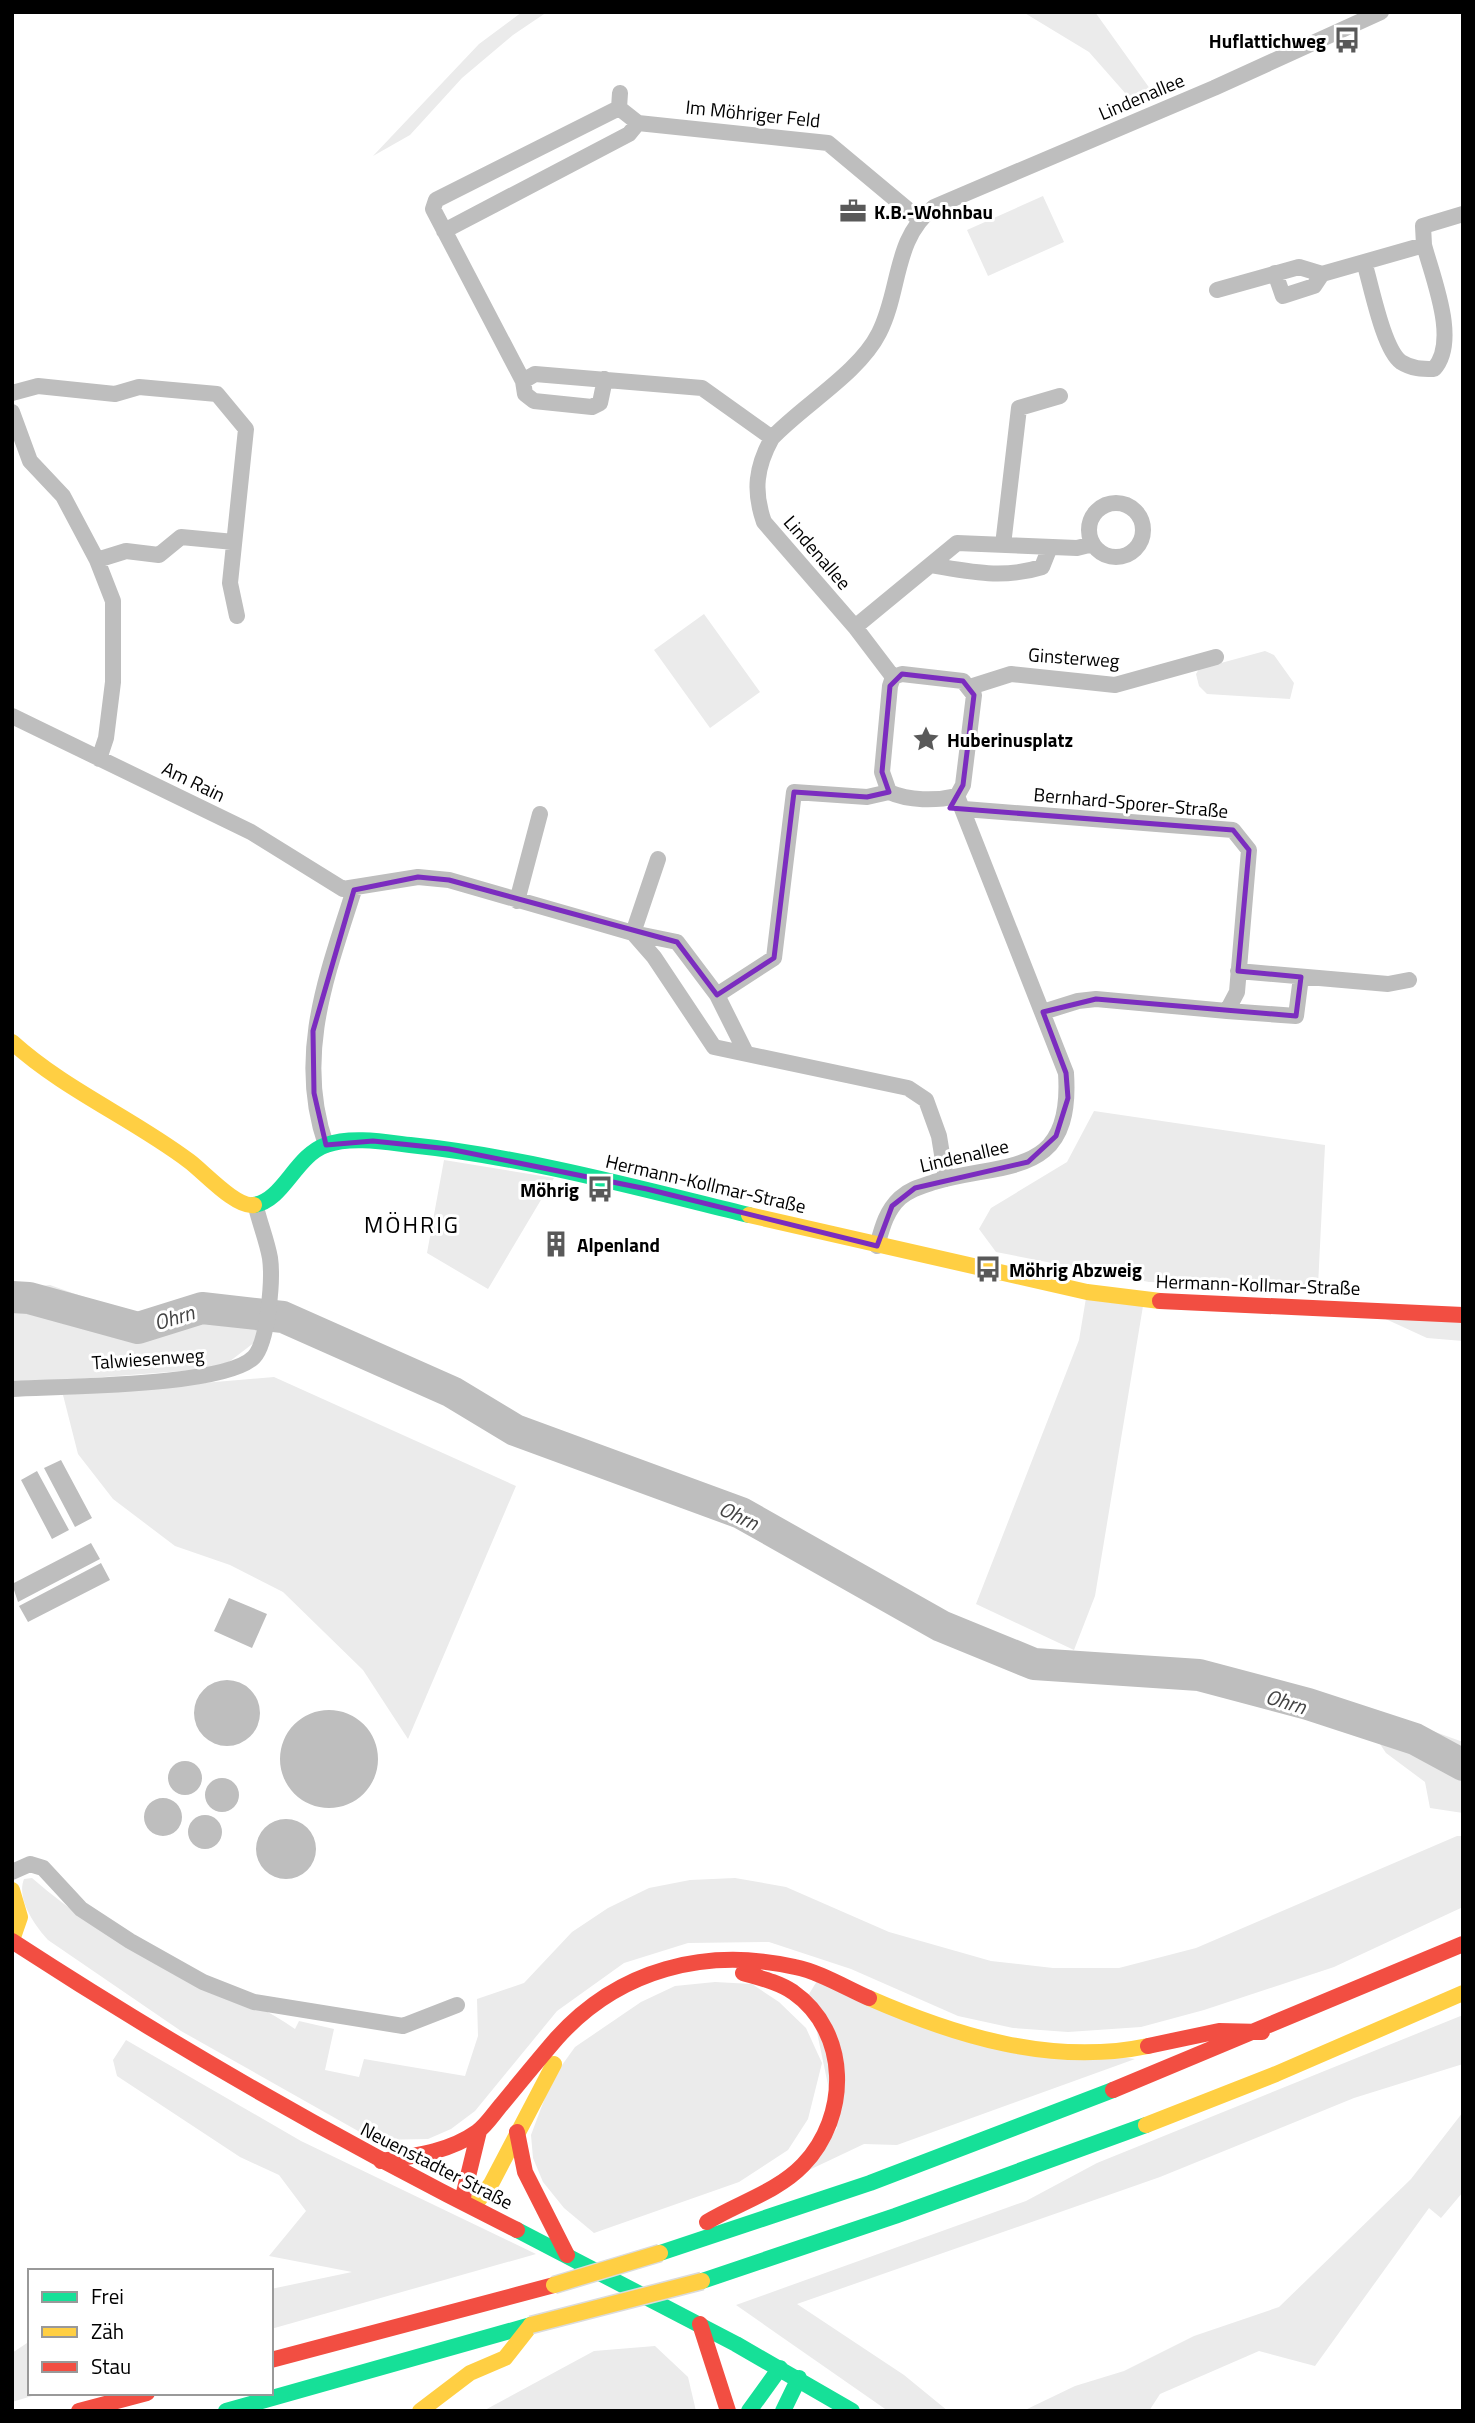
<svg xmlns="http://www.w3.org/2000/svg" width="1475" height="2423" font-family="'Titillium Web',sans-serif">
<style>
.green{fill:#ebebeb}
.water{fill:#bebebe}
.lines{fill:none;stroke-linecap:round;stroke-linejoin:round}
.river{stroke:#bebebe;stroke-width:32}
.street{stroke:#bebebe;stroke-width:16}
.fast{stroke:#16e098;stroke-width:16}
.slow{stroke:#ffcf43;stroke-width:16}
.jam{stroke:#f24e42;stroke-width:16}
.slow-bridge-casing{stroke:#dbdbdb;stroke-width:19;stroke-linecap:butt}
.slow-bridge{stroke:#ffcf43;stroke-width:16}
.marked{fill:none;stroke:#7b2cbf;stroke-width:5;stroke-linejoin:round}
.labels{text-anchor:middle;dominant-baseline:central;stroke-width:6;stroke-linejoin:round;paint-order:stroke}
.poi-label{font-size:19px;font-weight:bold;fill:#000;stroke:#fff;text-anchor:start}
.street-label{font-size:19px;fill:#000;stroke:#fff}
.water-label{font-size:21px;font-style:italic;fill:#434343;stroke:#fff}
.quarter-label{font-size:23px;letter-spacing:2px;fill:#000;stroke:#fff}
</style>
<rect width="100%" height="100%" fill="#fff"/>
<path class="green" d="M 522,12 L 547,12 L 513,35 L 462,78 L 410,135 L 373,156 L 479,44 Z
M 1023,12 L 1095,12 L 1153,93 L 1133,102 L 1089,52 Z
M 1043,196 L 1064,242 L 988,276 L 967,230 Z
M 704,614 L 760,692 L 710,728 L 654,650 Z
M 1265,651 L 1274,655 L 1294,683 L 1290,699 L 1207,694 L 1199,686 L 1196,674 L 1199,669 Z
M 1094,1111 L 1325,1145 L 1318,1286 L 1149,1282 L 996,1252 L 979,1229 L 991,1208 L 1067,1162 Z
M 444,1160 L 554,1178 L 488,1289 L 427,1253 Z
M 50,1285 L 160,1324 L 235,1311 L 259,1317 L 255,1342 L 221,1368 L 12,1384 L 12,1289 Z
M 1087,1292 L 1144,1300 L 1095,1596 L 1074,1650 L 976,1604 L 1079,1340 Z
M 1366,1310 L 1463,1315 L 1463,1341 L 1427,1338 Z
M 274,1377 L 516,1486 L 408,1739 L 363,1670 L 283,1592 L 230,1565 L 175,1546 L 113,1499 L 78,1454 L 63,1395 Z
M 1380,1712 L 1463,1742 L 1463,1813 L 1430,1808 L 1425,1782 L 1386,1753 L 1366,1723 Z
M 1457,1836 L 1463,1836 L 1463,1907 L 1334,1967 L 1204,2010 L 1141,2027 L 1068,2032 L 1013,2028 L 958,2016 L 851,1969 L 769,1942 L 688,1943 L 624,1963 L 557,2011 L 475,2111 L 451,2129 L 428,2139 L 374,2140 L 181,2031 L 48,1940 C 35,1926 16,1899 24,1879 L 32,1878 C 72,1913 114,1940 161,1963 C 207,1984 253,2000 295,2029 L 299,2021 L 334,2029 L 325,2070 L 359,2077 L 364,2059 L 465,2076 L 478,2036 L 477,1999 L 524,1983 L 572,1932 L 608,1908 L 649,1888 L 690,1880 L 735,1878 L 786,1887 L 889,1932 L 991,1961 L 1053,1968 L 1119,1968 L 1196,1948 Z
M 817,1981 L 924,2028 L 1135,2059 L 897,2145 L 864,2144 L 807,2171 L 837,2128 L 809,1994 Z
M 715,1982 L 752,1984 L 779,2002 L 806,2028 L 822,2063 L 808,2119 L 788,2150 L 739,2182 L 594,2233 L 564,2208 L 543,2182 L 533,2158 L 531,2135 L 552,2079 L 575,2047 L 641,2002 L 675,1986 Z
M 1463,2015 L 1463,2064 L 1354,2098 L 1160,2177 L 797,2304 L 904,2375 L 948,2411 L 888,2411 L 736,2305 L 1026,2201 L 1097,2163 Z
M 126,2040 L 301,2141 L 536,2254 L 271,2329 L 271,2289 L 352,2272 L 269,2256 L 306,2211 L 279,2175 L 240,2157 L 117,2076 L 113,2060 Z
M 1463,2112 L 1463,2192 L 1441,2218 L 1429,2208 L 1315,2366 L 1259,2351 L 1160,2394 L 1149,2411 L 1023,2411 L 1075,2386 L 1124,2371 L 1194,2336 L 1279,2307 L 1411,2179 Z
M 30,2341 L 30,2393 L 42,2393 L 12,2402 L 12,2353 Z
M 655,2346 L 688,2377 L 696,2411 L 483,2411 L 594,2351 Z"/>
<path class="water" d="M 61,1460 L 92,1518 L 75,1527 L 44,1468 Z
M 37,1471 L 69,1530 L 52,1539 L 21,1480 Z
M 91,1543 L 100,1559 L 18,1602 L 12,1584 Z
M 101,1563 L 110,1580 L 28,1622 L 19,1606 Z
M 229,1598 L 267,1614 L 252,1648 L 214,1631 Z
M194 1713a33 33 0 1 1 66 0a33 33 0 1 1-66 0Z
M280 1759a49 49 0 1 1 98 0a49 49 0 1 1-98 0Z
M168 1778a17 17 0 1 1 34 0a17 17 0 1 1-34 0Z
M205 1795a17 17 0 1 1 34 0a17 17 0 1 1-34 0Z
M144 1817a19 19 0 1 1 38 0a19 19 0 1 1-38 0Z
M188 1832a17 17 0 1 1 34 0a17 17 0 1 1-34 0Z
M256 1849a30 30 0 1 1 60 0a30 30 0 1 1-60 0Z"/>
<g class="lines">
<path class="river" d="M 12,1297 L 29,1298 L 138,1328 L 202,1308 L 283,1317 L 452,1392 L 515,1430 L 741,1513 L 941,1626 L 1034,1664 L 1199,1675 L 1308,1704 L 1415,1739 L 1463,1765"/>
<path class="street" d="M 620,93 L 619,108 L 638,123 L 828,143 L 919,219
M 444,231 L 629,134 L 638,123
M 1364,262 C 1371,284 1383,349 1401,362 C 1412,369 1422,369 1434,369 C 1459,341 1433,279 1424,245
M 1275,273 L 1283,296 L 1314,286 L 1322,274
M 1217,290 L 1299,267 L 1322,274 L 1424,245 L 1423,226 L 1463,214
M 605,379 L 600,403 L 592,407 L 534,401 L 525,394 L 523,381 L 433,209 L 436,200 L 619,108
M 523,381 L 535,374 L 702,388 L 772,438
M 12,393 L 38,386 L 115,394 L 139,387 L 217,394 L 246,429 L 230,583 L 237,616
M 12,412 L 30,461 L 63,496 L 97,560 L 113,601 L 113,682 L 106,738 L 99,759
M1089 530a27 27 0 1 1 54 0a27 27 0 1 1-54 0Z
M 1003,545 L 1019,408 L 1060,396
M 97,560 L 126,551 L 159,555 L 181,537 L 234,542
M 930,565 C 969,572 1004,579 1042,567 L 1050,547
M 855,627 L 957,543 L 1077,548 L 1093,544
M 893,677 L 855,627 L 764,522 C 753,491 756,467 772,438 C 803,405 859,373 879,333 C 901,290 893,239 934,207 L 1214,88 L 1381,12
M 893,677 L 902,674 L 963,681 L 974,695 L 963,785 L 957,796
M 970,687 L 1011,674 L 1115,685 L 1216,657
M 12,716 L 251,832 L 343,889 L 418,877 L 449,880 L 633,933 L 677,942 L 717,995 L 746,1053
M 889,792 L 882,772 L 890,686 L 893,677
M 889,792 C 909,801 936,801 957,796
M 964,809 L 1233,830 L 1249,850 L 1237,992 L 1227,1011 L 1096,999 L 1078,1001 L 1043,1012
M 517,901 L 540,814
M 633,933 L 654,957 L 714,1047 L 908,1088 L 926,1100 L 939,1136 L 946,1179
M 633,933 L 658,859
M 1238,971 L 1388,984 L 1409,980
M 717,995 L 774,958 L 794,792 L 867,797 L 889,792
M 1227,1011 L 1296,1016 L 1301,977
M 326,1145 C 295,1056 327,975 354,890
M 877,1246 C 882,1228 886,1211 900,1198 C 910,1189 922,1186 934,1182 C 1006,1161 1073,1179 1066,1073 L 957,796
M 12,1389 C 60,1386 225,1387 254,1357 C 268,1342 273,1279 270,1258 C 267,1241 260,1224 256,1207
M 12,1872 L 30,1864 L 43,1868 L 81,1909 L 130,1941 L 203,1982 L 254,2002 L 403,2026 L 457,2005"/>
<path class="fast" d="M 254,1205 C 284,1200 295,1156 326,1145 C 351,1136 385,1142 410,1145 C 525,1157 638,1188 749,1215
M 517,2230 L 736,2344 L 852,2411
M 660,2253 L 870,2183 L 1113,2090
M 702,2281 L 895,2216 L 1146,2125
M 226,2411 L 531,2325
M 749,2411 L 780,2368
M 783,2411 L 799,2378"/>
<path class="slow" d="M 12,1042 C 65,1090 132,1118 189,1161 C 204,1172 236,1208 254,1205
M 749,1215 L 1087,1292 L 1160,1301
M 12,1890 L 20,1917 L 12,1940
M 869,1998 C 956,2036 1052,2066 1148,2046
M 1146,2125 L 1276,2074 L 1463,1993
M 473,2207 L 491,2184 L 554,2064
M 420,2411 L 470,2373 L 505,2358 L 531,2325"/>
<path class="jam" d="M 1160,1301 L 1463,1315
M 12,1941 C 175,2047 343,2143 517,2230
M 1148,2046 L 1219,2031 L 1262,2032
M 1113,2090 L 1463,1944
M 517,2132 L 525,2172 L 567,2255
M 381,2161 C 414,2156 449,2152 477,2132 C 487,2125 494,2113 502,2104 C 520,2082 538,2060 557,2038 C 619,1969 706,1947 795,1967 C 820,1972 846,1988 869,1998
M 462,2201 L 479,2131
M 707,2222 C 738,2203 777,2192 803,2165 C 850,2116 850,2032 793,1992 C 778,1982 760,1978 743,1973
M 700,2324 L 728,2411
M 271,2360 L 554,2285
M 79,2411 L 147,2393"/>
<g class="slow-bridge-casing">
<path id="slow-bridge" d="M 554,2285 L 660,2253
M 531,2325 L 702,2281"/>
</g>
<use href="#slow-bridge" class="slow-bridge"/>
</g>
<path class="marked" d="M 902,674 L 963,681 L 974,695 L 963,785 L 950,808 L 1233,830 L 1249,850 L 1238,971 L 1301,977 L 1296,1016 L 1096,999 L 1043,1012 L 1066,1073 L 1068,1098 L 1056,1136 L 1028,1162 L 915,1188 L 892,1206 L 877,1246 L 647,1189 L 449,1149 L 373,1141 L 326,1145 L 314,1093 L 313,1031 L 354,890 L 418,877 L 449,880 L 677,942 L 717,995 L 774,958 L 794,792 L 867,797 L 889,792 L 882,772 L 890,686 Z"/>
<defs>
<g id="bus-bare" transform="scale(2.1)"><path d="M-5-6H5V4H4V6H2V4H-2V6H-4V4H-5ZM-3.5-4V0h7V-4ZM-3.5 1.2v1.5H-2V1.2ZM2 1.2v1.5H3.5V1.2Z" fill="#595959" stroke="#fff" stroke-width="2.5" paint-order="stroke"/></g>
<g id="office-bare" transform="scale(2.1)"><path d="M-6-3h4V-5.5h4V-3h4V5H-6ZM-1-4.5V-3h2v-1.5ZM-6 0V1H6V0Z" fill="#595959" stroke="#fff" stroke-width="2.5" paint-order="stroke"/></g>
<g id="sight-bare" transform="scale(2.1)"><path d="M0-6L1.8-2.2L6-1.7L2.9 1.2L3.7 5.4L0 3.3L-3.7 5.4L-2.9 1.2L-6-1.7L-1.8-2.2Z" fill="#595959" stroke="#fff" stroke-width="2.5" paint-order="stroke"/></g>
<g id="building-bare" transform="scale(2.1)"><path d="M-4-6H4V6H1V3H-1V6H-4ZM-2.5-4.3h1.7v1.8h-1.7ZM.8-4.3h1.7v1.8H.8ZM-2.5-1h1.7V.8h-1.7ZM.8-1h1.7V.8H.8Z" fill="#595959" stroke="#fff" stroke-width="2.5" paint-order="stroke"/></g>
</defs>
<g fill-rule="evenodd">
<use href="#bus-bare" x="1347" y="40"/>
<use href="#office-bare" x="853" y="211"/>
<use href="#sight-bare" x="926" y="739"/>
<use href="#bus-bare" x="600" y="1189"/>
<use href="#building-bare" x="556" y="1244"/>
<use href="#bus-bare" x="988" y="1269"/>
</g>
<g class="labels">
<g class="poi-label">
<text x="1326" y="40" text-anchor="end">Huflattichweg</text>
<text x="874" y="211">K.B.-Wohnbau</text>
<text x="947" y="739">Huberinusplatz</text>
<text x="579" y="1189" text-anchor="end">Möhrig</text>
<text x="577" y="1244">Alpenland</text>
<text x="1009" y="1269">Möhrig Abzweig</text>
</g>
<g class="street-label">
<text transform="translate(1141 96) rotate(-23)">Lindenallee</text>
<text transform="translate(753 113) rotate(6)">Im Möhriger Feld</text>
<text transform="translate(818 552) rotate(49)">Lindenallee</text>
<text transform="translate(1074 657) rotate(4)">Ginsterweg</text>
<text transform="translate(194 781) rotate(26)">Am Rain</text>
<text transform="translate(1131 802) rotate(5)">Bernhard-Sporer-Straße</text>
<text transform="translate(964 1155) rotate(-13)">Lindenallee</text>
<text transform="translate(706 1183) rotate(13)">Hermann-Kollmar-Straße</text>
<text transform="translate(1258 1284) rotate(2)">Hermann-Kollmar-Straße</text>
<text transform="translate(148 1358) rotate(-4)">Talwiesenweg</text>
<text transform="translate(437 2165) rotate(27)">Neuenstadter Straße</text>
</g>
<g class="water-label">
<text transform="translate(174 1317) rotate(-17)">Ohrn</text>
<text transform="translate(739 1515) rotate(25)">Ohrn</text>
<text transform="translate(1286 1701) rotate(17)">Ohrn</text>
</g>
<g class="quarter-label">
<text x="412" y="1224">MÖHRIG</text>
</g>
</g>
<rect width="1475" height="2423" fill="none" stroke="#000000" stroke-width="28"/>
<rect x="28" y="2269" width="245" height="126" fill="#ffffff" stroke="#999999" stroke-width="2"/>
<rect x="42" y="2292" width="35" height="10" fill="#16e098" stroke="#999999" stroke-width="2"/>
<text x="91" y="2304" font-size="21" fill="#000000">Frei</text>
<rect x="42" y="2327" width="35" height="10" fill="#ffcf43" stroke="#999999" stroke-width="2"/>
<text x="91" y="2339" font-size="21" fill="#000000">Zäh</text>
<rect x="42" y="2362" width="35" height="10" fill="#f24e42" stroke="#999999" stroke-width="2"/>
<text x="91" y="2374" font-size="21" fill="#000000">Stau</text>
</svg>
